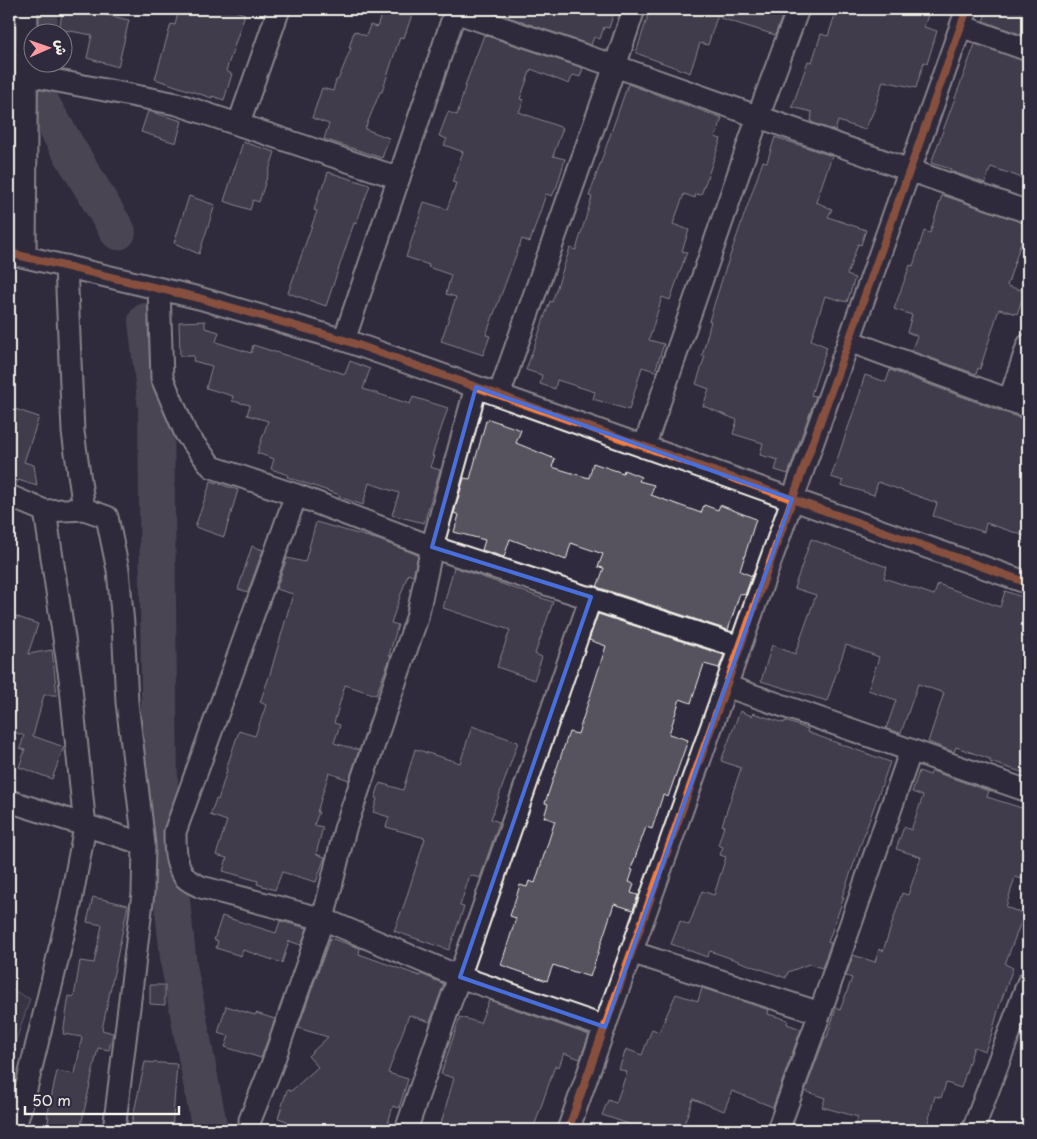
<svg xmlns="http://www.w3.org/2000/svg" width="1037" height="1139" font-family="'Playpen Sans','Playpen Sans Arabic',sans-serif">
<style>
.green{fill:#454050;stroke:#9c989c}
.lines{fill:none;stroke-linecap:round;stroke-linejoin:round}
.river{stroke:#6a6670;stroke-width:36}
.building{fill:#56525f;stroke:#f4f1e8}
.minor-casing{stroke:#f4f1e8;stroke-width:25}
.minor{stroke:#2f2a3d;stroke-width:21}
.cycleway-casing{stroke:#2f2a3d;stroke-width:11}
.cycleway{stroke:#f27e40;stroke-width:8}
.marked{fill:none;stroke:#486fdb;stroke-width:4;stroke-linejoin:round}
</style>
<rect width="100%" height="100%" fill="#2f2a3d"/>
<filter id="ink" filterUnits="userSpaceOnUse"><feTurbulence type="fractalNoise" baseFrequency=".02" numOctaves="2"/><feDisplacementMap in="SourceGraphic" scale="10" xChannelSelector="R" yChannelSelector="G"/><feConvolveMatrix kernelMatrix="1 2 1 2 8 2 1 2 1" color-interpolation-filters="sRGB"/></filter>
<g filter="url(#ink)">
<path class="green" d="M 9,988 L 30,999 L 9,1061 Z"/>
<g class="lines">
<path class="river" d="M 39,9 L 40,32
M 43,106 L 118,232
M 146,321 L 156,409 L 160,788 L 179,966 L 210,1130"/>
</g>
<path class="building" d="M 63,9 L 80,9 L 129,20 L 118,67 L 87,58 L 92,35 L 59,29 Z
M 179,9 L 229,9 L 245,14 L 226,71 L 232,74 L 224,100 L 212,96 L 212,98 L 155,79 L 171,24 L 175,25 Z
M 383,9 L 414,9 L 404,38 L 400,37 L 382,92 L 380,92 L 365,129 L 389,138 L 382,158 L 324,139 L 329,124 L 312,118 L 322,88 L 333,91 L 336,80 L 338,80 L 351,48 L 349,48 L 354,31 L 366,36 L 370,25 L 377,27 Z
M 510,9 L 615,9 L 609,28 L 604,27 L 600,39 L 594,37 L 591,45 L 508,17 Z
M 650,9 L 785,9 L 775,35 L 717,17 L 708,45 L 700,43 L 690,73 L 636,53 Z
M 837,9 L 930,9 L 924,27 L 937,31 L 927,64 L 924,62 L 916,88 L 883,81 L 875,108 L 865,130 L 838,121 L 835,131 L 811,122 L 812,112 L 792,107 L 808,61 L 812,62 L 821,34 L 828,36 Z
M 988,9 L 1028,9 L 1028,37 L 983,21 Z
M 484,35 L 583,68 L 580,77 L 573,75 L 569,84 L 531,69 L 520,99 L 524,100 L 519,112 L 563,128 L 553,156 L 565,159 L 557,186 L 552,196 L 546,194 L 530,242 L 522,239 L 486,335 L 490,336 L 483,355 L 441,341 L 456,297 L 446,294 L 451,275 L 428,267 L 429,265 L 406,257 L 424,202 L 447,209 L 456,183 L 452,182 L 463,152 L 444,145 L 447,139 L 439,136 L 448,112 L 457,115 L 467,80 Z
M 975,44 L 1028,62 L 1028,180 L 991,167 L 985,183 L 950,171 L 951,169 L 931,163 Z
M 628,84 L 722,118 L 715,137 L 721,139 L 701,195 L 696,194 L 695,198 L 684,194 L 673,224 L 689,230 L 682,251 L 687,252 L 670,300 L 662,297 L 649,340 L 664,344 L 655,371 L 642,367 L 629,410 L 593,399 L 595,392 L 557,380 L 555,389 L 540,384 L 542,375 L 526,370 L 550,301 L 552,302 L 570,248 L 576,250 L 592,197 L 589,196 Z
M 148,111 L 182,121 L 176,143 L 141,132 Z
M 775,137 L 832,156 L 816,202 L 832,209 L 828,217 L 866,230 L 861,245 L 858,244 L 847,275 L 855,278 L 847,302 L 825,296 L 811,340 L 827,347 L 811,395 L 816,396 L 788,474 L 775,470 L 778,460 L 760,455 L 763,443 L 733,434 L 737,420 L 703,406 L 709,389 L 696,384 L 705,356 L 702,356 L 711,321 L 709,321 L 724,273 L 763,161 L 767,162 Z
M 243,142 L 275,152 L 259,202 L 253,200 L 250,210 L 224,201 Z
M 328,172 L 370,185 L 356,224 L 354,223 L 326,306 L 288,293 L 317,211 L 314,210 L 321,187 L 323,188 Z
M 942,195 L 1027,224 L 1007,286 L 1025,291 L 1017,314 L 999,309 L 980,369 L 978,368 L 976,374 L 911,351 L 917,336 L 907,332 L 912,315 L 894,309 L 910,265 L 913,266 L 924,231 L 930,233 Z
M 189,196 L 215,205 L 199,254 L 174,243 Z
M 205,321 L 205,328 L 219,332 L 216,342 L 251,353 L 253,345 L 345,374 L 350,361 L 370,369 L 363,389 L 410,404 L 413,397 L 448,408 L 432,456 L 434,456 L 430,467 L 440,470 L 424,523 L 392,515 L 399,493 L 369,483 L 363,505 L 339,497 L 340,495 L 287,477 L 288,475 L 271,469 L 274,459 L 257,453 L 268,421 L 247,415 L 250,405 L 232,401 L 233,396 L 206,388 L 212,366 L 193,361 L 194,356 L 180,356 L 179,322 Z
M 890,370 L 1028,421 L 1028,537 L 986,523 L 984,532 L 933,516 L 937,503 L 878,482 L 874,495 L 841,485 L 843,481 L 831,477 L 861,390 L 860,390 L 865,375 L 886,382 Z
M 9,407 L 39,417 L 24,462 L 34,465 L 37,486 L 18,480 L 16,485 L 9,484 Z
M 489,419 L 521,430 L 516,443 L 555,459 L 552,467 L 589,478 L 593,463 L 623,473 L 624,470 L 641,477 L 639,481 L 654,485 L 651,495 L 701,513 L 704,505 L 718,510 L 720,505 L 756,519 L 740,571 L 752,576 L 745,595 L 740,593 L 728,630 L 600,588 L 597,587 L 604,568 L 598,567 L 603,554 L 571,543 L 566,560 L 510,539 L 504,557 L 482,550 L 485,540 L 454,532 L 459,515 L 454,513 L 464,478 L 470,479 L 486,421 L 488,421 Z
M 211,481 L 238,490 L 224,537 L 195,527 Z
M 316,522 L 379,540 L 418,555 L 413,576 L 408,574 L 391,623 L 398,625 L 389,655 L 391,656 L 376,695 L 345,685 L 334,723 L 340,725 L 334,743 L 359,750 L 349,780 L 329,773 L 317,812 L 319,812 L 314,825 L 323,827 L 316,854 L 325,857 L 316,882 L 282,872 L 275,890 L 257,884 L 258,881 L 223,871 L 227,858 L 216,855 L 227,821 L 210,815 L 216,799 L 218,800 L 227,770 L 226,769 L 239,731 L 255,736 L 266,705 L 260,702 L 270,674 L 293,594 L 276,589 L 287,558 L 305,562 Z
M 811,539 L 887,567 L 884,578 L 934,595 L 938,584 L 1000,607 L 1005,591 L 1028,599 L 1028,774 L 990,762 L 990,759 L 956,747 L 954,752 L 928,742 L 944,693 L 918,684 L 901,733 L 886,729 L 896,700 L 868,690 L 879,657 L 846,645 L 827,701 L 761,681 L 772,645 L 795,654 L 816,595 L 794,588 Z
M 252,546 L 263,550 L 248,592 L 238,589 Z
M 454,567 L 553,602 L 535,654 L 542,657 L 534,680 L 497,667 L 510,630 L 443,608 Z
M 9,614 L 38,624 L 28,654 L 52,650 L 57,695 L 44,695 L 33,736 L 64,747 L 52,779 L 19,767 L 25,750 L 20,748 L 24,736 L 10,730 L 16,712 L 9,710 Z
M 598,614 L 724,655 L 719,668 L 704,664 L 691,703 L 680,699 L 669,734 L 688,740 L 668,797 L 663,795 L 652,829 L 646,827 L 631,869 L 633,870 L 629,882 L 634,884 L 631,893 L 638,895 L 633,910 L 614,904 L 590,977 L 553,965 L 547,981 L 501,965 L 516,918 L 510,916 L 520,885 L 527,887 L 529,881 L 535,883 L 555,821 L 544,817 L 548,804 L 545,803 L 569,732 L 578,734 L 606,646 L 589,640 Z
M 740,711 L 752,716 L 753,713 L 784,723 L 785,721 L 808,729 L 807,732 L 890,762 L 842,897 L 844,897 L 828,942 L 831,943 L 822,968 L 809,964 L 788,972 L 786,978 L 710,951 L 707,957 L 671,944 L 680,921 L 689,925 L 702,891 L 714,895 L 726,857 L 720,855 L 723,847 L 718,845 L 724,826 L 722,825 L 741,768 L 721,761 Z
M 472,726 L 518,742 L 491,819 L 499,822 L 497,829 L 480,878 L 470,875 L 460,906 L 464,907 L 449,950 L 394,931 L 405,902 L 425,838 L 386,827 L 389,817 L 373,812 L 377,799 L 375,798 L 380,783 L 403,790 L 415,749 L 460,763 Z
M 919,771 L 930,775 L 932,771 L 946,776 L 989,791 L 987,797 L 1028,810 L 1028,861 L 1022,879 L 1015,877 L 1006,907 L 1024,914 L 1005,964 L 1013,968 L 1000,1004 L 991,1036 L 985,1051 L 974,1047 L 961,1088 L 946,1083 L 941,1098 L 935,1096 L 926,1130 L 853,1130 L 858,1117 L 822,1107 L 825,1098 L 805,1091 L 825,1037 L 827,1037 L 836,1008 L 840,1010 L 852,978 L 846,976 L 853,955 L 875,962 L 879,949 L 883,951 L 902,893 L 908,895 L 921,857 L 896,849 L 904,827 L 911,830 L 923,796 L 912,792 Z
M 93,897 L 128,905 L 102,1030 L 113,1033 L 109,1050 L 98,1048 L 80,1130 L 46,1130 L 49,1117 L 47,1117 L 57,1071 L 75,1074 L 82,1037 L 63,1034 L 69,996 L 74,997 L 80,961 L 94,963 L 102,925 L 87,922 Z
M 222,916 L 276,933 L 280,921 L 307,928 L 301,945 L 289,941 L 282,963 L 243,950 L 241,956 L 216,948 L 218,941 L 214,940 Z
M 330,938 L 360,948 L 359,954 L 420,976 L 421,974 L 444,984 L 430,1022 L 409,1015 L 388,1073 L 408,1079 L 399,1108 L 393,1106 L 386,1130 L 285,1130 L 287,1121 L 278,1118 L 287,1090 L 291,1091 L 318,1067 L 308,1056 L 328,1037 L 298,1028 Z
M 150,985 L 165,985 L 165,1005 L 150,1004 Z
M 702,988 L 769,1010 L 768,1014 L 788,1020 L 787,1024 L 801,1029 L 773,1107 L 732,1091 L 724,1111 L 693,1099 L 682,1130 L 647,1130 L 602,1115 L 608,1100 L 616,1103 L 627,1072 L 619,1069 L 626,1049 L 642,1055 L 652,1029 L 659,1032 L 676,994 L 698,1001 Z
M 489,1000 L 589,1035 L 580,1059 L 564,1053 L 559,1067 L 555,1066 L 533,1130 L 439,1130 L 454,1078 L 441,1074 L 460,1017 L 480,1023 Z
M 226,1006 L 255,1015 L 256,1013 L 275,1019 L 261,1058 L 225,1047 L 229,1036 L 218,1033 Z
M 145,1062 L 177,1064 L 172,1130 L 130,1130 Z"/>
<g class="lines">
<g class="minor-casing">
<path id="minor" d="M 455,12 L 615,66 L 1028,212
M 961,26 L 1028,50
M 27,75 L 177,104 L 399,178
M 239,123 L 279,9
M 9,253 L 199,298 L 344,340 L 1028,583
M 25,256 L 27,9
M 66,266 L 73,432 L 84,509
M 159,289 L 162,378 L 186,434 L 212,467 L 296,495 L 432,547 L 740,647
M 344,340 L 456,9
M 849,341 L 1028,407
M 499,395 L 615,66 L 634,9
M 1009,401 L 1028,345
M 644,447 L 758,117 L 798,9
M 296,495 L 175,832 C 175,847 175,864 184,876 C 187,881 196,884 201,887 L 323,919 L 460,977 L 605,1027
M 9,496 L 45,511 L 84,509 L 107,517 L 118,570 L 123,624 L 127,702 L 144,844 L 143,893 L 114,1130
M 726,686 L 1028,791
M 9,801 L 144,844
M 631,952 L 820,1013
M 250,1120 L 272,1065 L 323,919 L 345,829 L 417,618 L 432,547 L 476,387
M 14,1130 L 25,1093 L 52,982 L 70,906 L 85,827 L 70,678 L 45,511
M 406,1130 L 591,597
M 568,1130 L 967,9
M 778,1130 L 820,1013 L 911,750
M 973,1130 L 1028,983"/>
</g>
<use href="#minor" class="minor"/>
<g class="cycleway-casing">
<path id="cycleway" d="M 9,253 L 199,298 L 344,340 L 1028,583
M 568,1130 L 967,9"/>
</g>
<use href="#cycleway" class="cycleway"/>
</g>
</g>
<path d="M0 0H1037V1139H0ZM 476,387 L 792,499 L 605,1027 L 460,977 L 591,597 L 432,547 Z" fill="#2f2a3d" fill-opacity=".55" fill-rule="evenodd"/>
<path class="marked" d="M 476,387 L 792,499 L 605,1027 L 460,977 L 591,597 L 432,547 Z"/>
<rect width="1037" height="1139" fill="none" stroke="#2f2a3d" stroke-width="30"/>
<rect x="15" y="15" width="1007" height="1109" fill="none" stroke="#f4f1e8" stroke-width="2" filter="url(#ink)"/>
<g transform="translate(48 48) rotate(88)"><circle r="24" fill="#2f2a3d" stroke="#7e7a81"/>
<path d="M0-4L9 19L0 12L-9 19Z" fill="#ff9aa2"/>
<text y="-8" font-size="14" font-weight="bold" text-anchor="middle" fill="#f4f1e8">ش</text>
</g>
<path d="M25 1106v8h154v-8" fill="none" stroke="#f4f1e8" stroke-width="2.5"/>
<text x="32" y="1106" font-size="15" fill="#f4f1e8" stroke="#2f2a3d" stroke-width="4" paint-order="stroke">50 m</text>
</svg>
